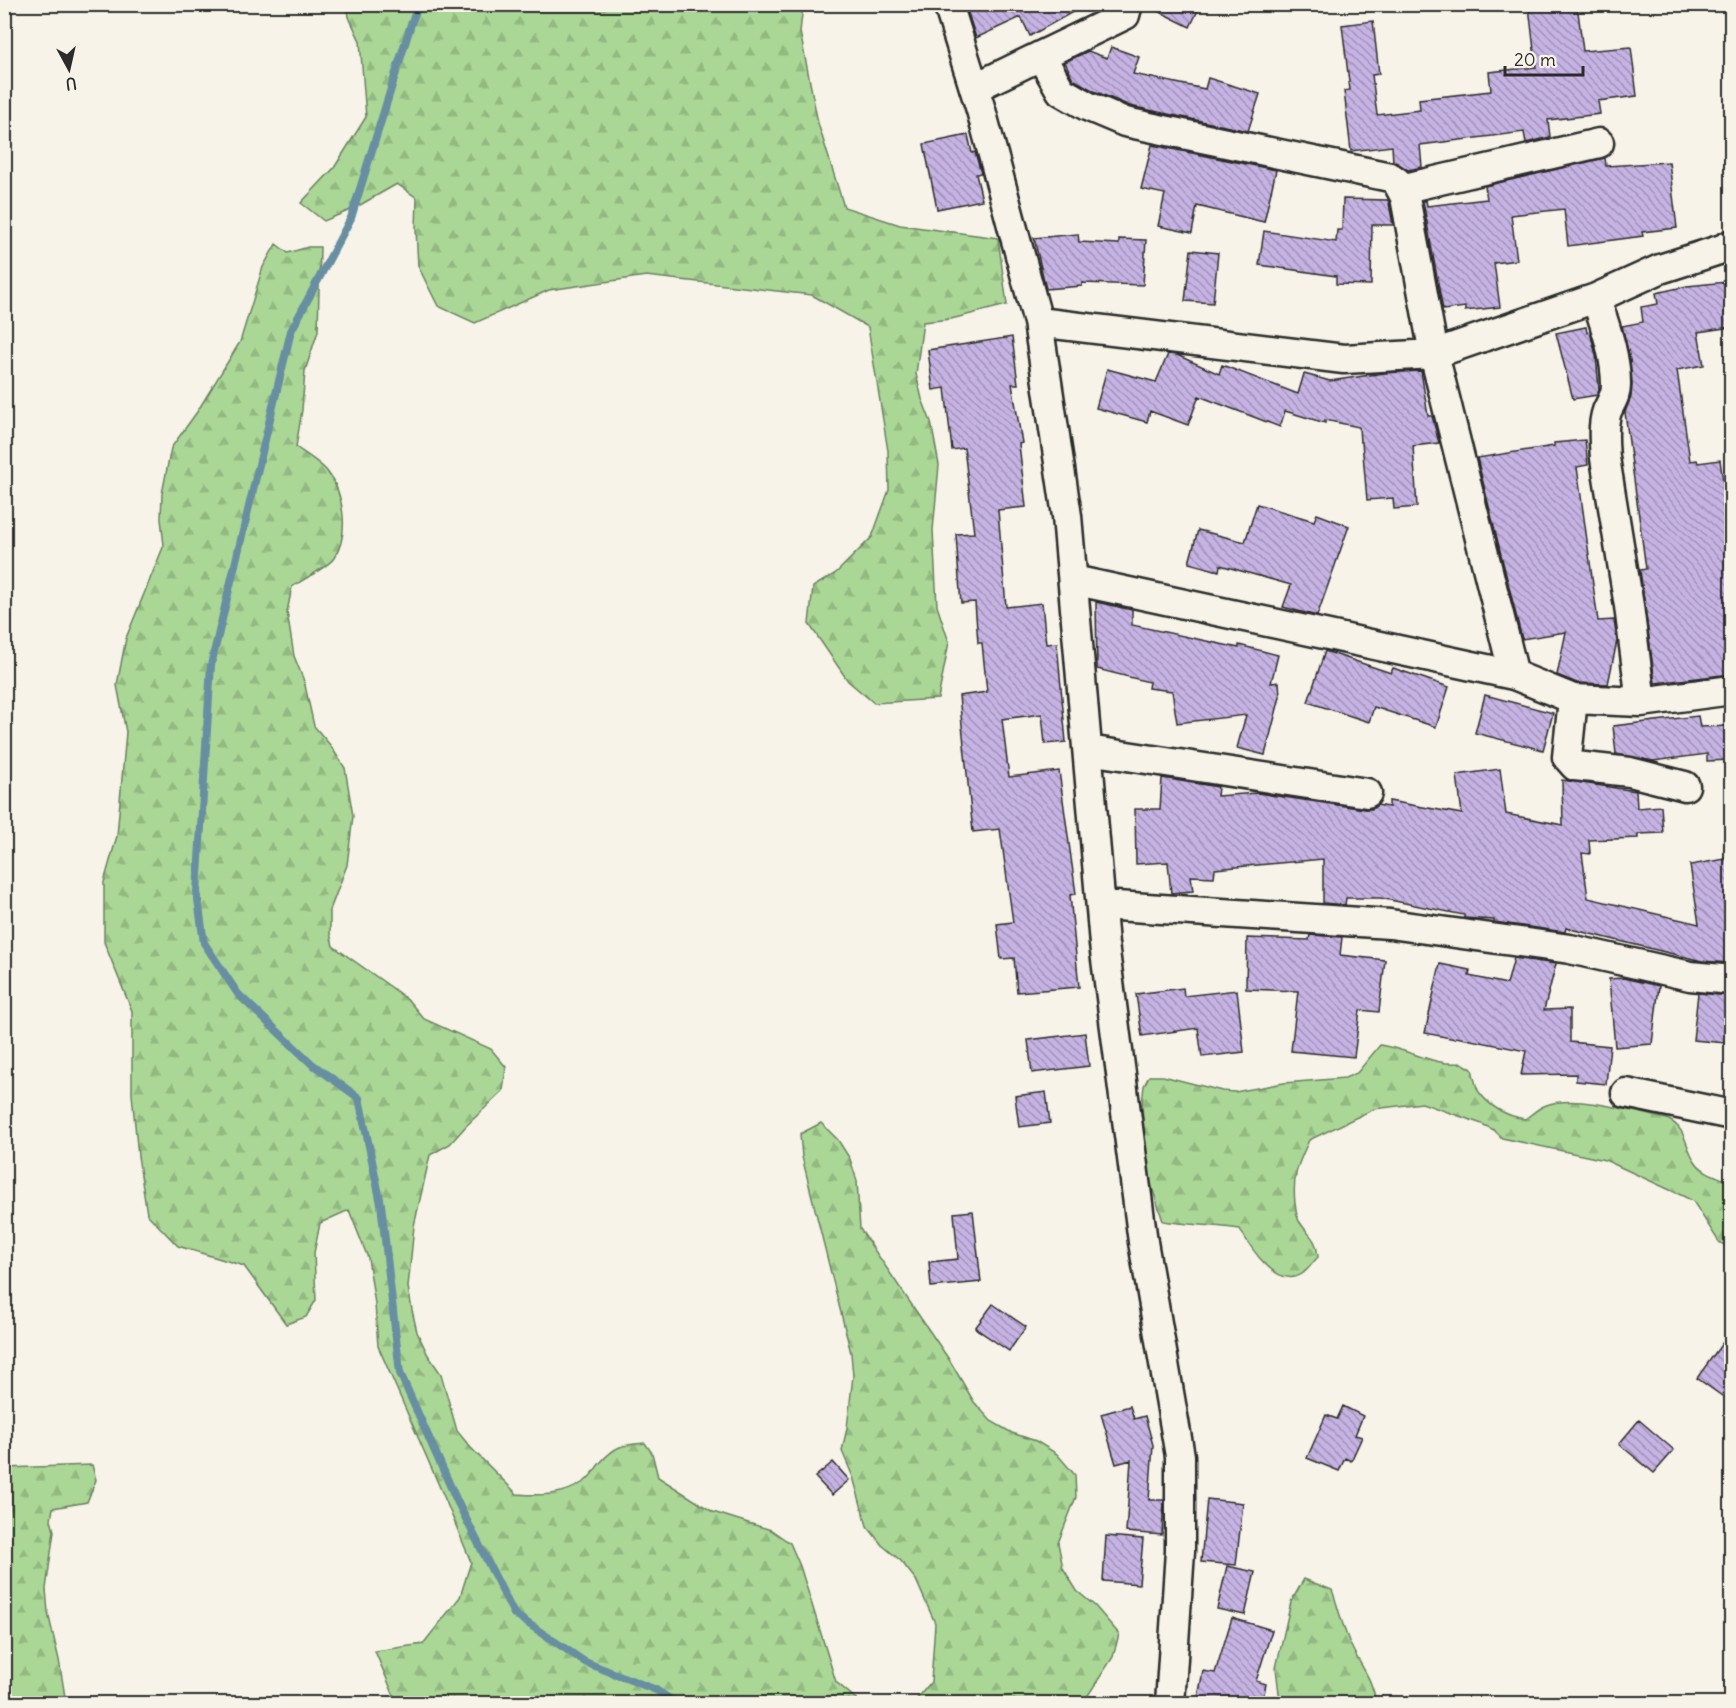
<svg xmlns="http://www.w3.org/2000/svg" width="1736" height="1708" font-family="Delius,sans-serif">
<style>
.forest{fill:url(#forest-firs);stroke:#6a8160;stroke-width:1.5}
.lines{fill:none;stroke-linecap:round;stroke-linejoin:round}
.stream{stroke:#688ea2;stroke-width:8}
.building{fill:url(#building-back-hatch);stroke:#2b2b2b;stroke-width:1.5}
.street-casing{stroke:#2b2b2b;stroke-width:33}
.street{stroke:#f7f3e8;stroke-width:28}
</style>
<defs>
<pattern id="forest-firs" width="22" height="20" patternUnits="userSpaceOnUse" patternTransform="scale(1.5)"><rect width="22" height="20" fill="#aad796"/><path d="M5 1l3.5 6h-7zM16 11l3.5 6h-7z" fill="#92b981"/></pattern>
<pattern id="building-back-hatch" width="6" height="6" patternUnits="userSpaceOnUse" patternTransform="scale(1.5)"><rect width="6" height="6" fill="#c6b3e3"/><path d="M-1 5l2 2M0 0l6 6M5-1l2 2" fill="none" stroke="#a192b8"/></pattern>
</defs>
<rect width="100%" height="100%" fill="#f7f3e8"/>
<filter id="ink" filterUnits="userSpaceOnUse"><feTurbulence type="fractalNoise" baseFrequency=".0167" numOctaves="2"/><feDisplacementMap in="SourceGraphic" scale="12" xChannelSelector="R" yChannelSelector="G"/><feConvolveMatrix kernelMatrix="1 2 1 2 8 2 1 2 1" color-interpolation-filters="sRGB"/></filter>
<g filter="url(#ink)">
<path class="forest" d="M 347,5 L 803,5 L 800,32 L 818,123 L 844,207 L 900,225 L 998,238 L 1007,305 L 951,319 L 923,322 L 916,374 L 922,399 L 931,422 L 939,465 L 933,530 L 937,606 L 949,642 L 938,699 L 874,703 L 848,681 L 809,624 L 813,587 L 836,573 L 872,537 L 889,490 L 888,451 L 868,327 L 812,295 L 646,276 L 549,290 L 475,323 L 438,306 L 418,266 L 416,229 L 417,198 L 397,184 L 353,209 L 324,221 L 301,203 L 334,168 L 366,117 L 360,41 L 349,17 Z
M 276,244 L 288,253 L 308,247 L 320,247 L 318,331 L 305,371 L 302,410 L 296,447 C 305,454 318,461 326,470 C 344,492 350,534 334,558 C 328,567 302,580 292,587 L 287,612 L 294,656 L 304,681 L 314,726 L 330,745 L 345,768 L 353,816 L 347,865 L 330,910 L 330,933 L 333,946 L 391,987 L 409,1001 L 424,1019 L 491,1049 L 506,1067 L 503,1091 L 466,1126 L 450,1144 L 430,1155 L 414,1226 L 408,1287 L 412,1310 L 417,1332 L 428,1355 L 441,1374 L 457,1431 L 471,1448 L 517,1494 C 541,1496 564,1496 585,1481 C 591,1477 595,1469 600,1463 C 616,1445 622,1445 645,1443 L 652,1453 L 658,1477 L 713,1512 L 771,1530 L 790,1543 L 800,1566 L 836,1682 L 861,1703 L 397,1703 L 375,1651 L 423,1644 L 460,1597 L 471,1562 L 445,1499 L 378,1346 L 375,1304 L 368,1258 L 349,1210 L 320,1223 L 314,1253 L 316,1300 L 306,1317 L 286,1324 L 244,1266 L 178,1246 L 147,1214 L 138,1156 L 132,1094 L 132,1011 L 104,942 L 104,882 L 117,836 L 126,732 L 117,685 L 126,638 L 164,545 L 161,519 L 162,494 L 171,448 L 197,412 L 240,342 L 263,267 Z
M 1380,1045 C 1408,1049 1433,1066 1462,1063 L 1472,1069 C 1474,1076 1475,1086 1479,1092 C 1490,1107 1507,1116 1525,1119 C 1531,1115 1537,1109 1544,1106 C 1573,1093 1636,1112 1667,1119 C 1687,1128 1684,1145 1695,1161 C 1702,1173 1719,1177 1731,1182 L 1731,1249 L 1719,1242 L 1693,1201 L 1683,1196 L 1605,1160 L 1502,1138 L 1494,1130 L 1482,1124 L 1422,1103 L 1374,1109 L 1309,1140 C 1298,1164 1292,1176 1295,1203 C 1296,1210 1296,1215 1299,1221 C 1309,1237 1316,1236 1318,1257 C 1313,1262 1308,1270 1302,1274 C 1277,1290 1250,1247 1240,1229 C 1214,1225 1189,1225 1163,1221 L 1146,1169 L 1142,1104 L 1144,1086 L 1149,1076 L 1163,1076 L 1222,1091 L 1235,1092 L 1284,1083 L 1345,1078 L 1357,1073 Z
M 821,1123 L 838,1140 L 850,1159 L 857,1181 L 860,1229 L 950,1361 L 974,1402 L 991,1421 L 1012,1433 L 1036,1441 L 1057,1454 L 1075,1475 L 1076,1497 L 1058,1543 L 1063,1568 L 1077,1591 L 1095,1606 L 1119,1634 L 1113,1657 L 1085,1700 L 1080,1703 L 908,1703 L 916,1700 L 931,1682 L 935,1623 L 916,1580 L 901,1561 L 882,1545 L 867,1526 L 853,1477 L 842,1451 L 847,1428 L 853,1376 L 851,1353 L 802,1157 L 800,1134 Z
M 92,1465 L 96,1480 L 87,1502 L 53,1508 L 51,1520 L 54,1531 L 46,1589 L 48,1613 L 59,1660 L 66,1703 L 5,1703 L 5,1468 Z
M 1304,1579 L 1332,1590 C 1339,1609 1343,1630 1352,1648 C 1362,1668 1373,1680 1376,1703 L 1282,1703 L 1279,1693 L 1276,1668 L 1291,1602 Z
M 1495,1697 L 1573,1702 L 1574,1703 L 1462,1703 Z"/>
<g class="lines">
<path class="stream" d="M 419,4 L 411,24 L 351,218 L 291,331 L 211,665 L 197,892 L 204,943 L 238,994 L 312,1064 L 359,1098 L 381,1204 L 400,1373 L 457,1501 L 514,1614 L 585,1662 L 656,1690 L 678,1704"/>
</g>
<path class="building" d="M 965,4 L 1087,4 L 1030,36 L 1021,17 L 976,38 Z
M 1144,4 L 1201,4 L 1190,27 Z
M 1548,4 L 1577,4 L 1583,51 L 1631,47 L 1637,96 L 1598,101 L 1600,114 L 1548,120 L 1550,137 L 1526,143 L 1524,132 L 1420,145 L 1422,167 L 1408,170 L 1393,161 L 1392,146 L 1351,151 L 1344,91 L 1350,90 L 1342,25 L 1373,21 L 1379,74 L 1372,75 L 1377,115 L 1420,110 L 1419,99 L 1491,91 L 1489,72 L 1536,67 L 1529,7 Z
M 1111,47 L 1139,57 L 1133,74 L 1205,89 L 1208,78 L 1260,94 L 1248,131 L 1130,106 L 1094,91 L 1073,79 L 1065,62 L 1088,51 L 1107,58 Z
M 968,135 L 972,153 L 975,152 L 981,173 L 976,174 L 982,200 L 937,209 L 924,144 Z
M 1152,145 L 1276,170 L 1264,222 L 1197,206 L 1192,233 L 1158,226 L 1165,194 L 1141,189 Z
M 1605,158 L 1606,166 L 1669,162 L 1677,228 L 1642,232 L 1643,236 L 1568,246 L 1564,209 L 1511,215 L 1517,260 L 1494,263 L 1500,307 L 1465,311 L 1465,307 L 1443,310 L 1423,201 L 1426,200 L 1427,206 L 1487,199 L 1485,186 Z
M 1343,199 L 1388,200 L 1389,203 L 1393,225 L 1372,225 L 1371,285 L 1336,284 L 1336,276 L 1259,265 L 1264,231 L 1336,242 L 1337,230 L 1342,230 Z
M 1078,234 L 1079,242 L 1119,244 L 1119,239 L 1146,240 L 1143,285 L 1082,283 L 1082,286 L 1046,289 L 1034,238 Z
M 1191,250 L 1218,253 L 1213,303 L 1185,301 Z
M 1726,282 L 1731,327 L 1698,332 L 1704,365 L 1677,370 L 1690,461 L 1697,460 L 1698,463 L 1720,460 L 1727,510 L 1731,509 L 1731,674 L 1655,683 L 1640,570 L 1646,569 L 1625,412 L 1631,397 L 1632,384 L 1630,360 L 1622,326 L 1643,322 L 1641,307 L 1658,304 L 1656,293 L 1687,286 Z
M 1586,327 L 1587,333 L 1590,332 L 1596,355 L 1599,389 L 1597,395 L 1573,399 L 1556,333 Z
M 1012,337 L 1018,384 L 1012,384 L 1022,443 L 1019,444 L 1026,507 L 998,510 L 1006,607 L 1042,603 L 1046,644 L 1057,643 L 1066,742 L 1045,744 L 1042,714 L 1002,719 L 1009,777 L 1059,771 L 1076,894 L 1070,895 L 1079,987 L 1017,992 L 1014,958 L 1001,959 L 997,924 L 1013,922 L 1000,829 L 973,832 L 959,696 L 987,692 L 982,643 L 978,643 L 975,602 L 961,603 L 959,579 L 956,534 L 974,533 L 964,448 L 952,450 L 945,388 L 933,390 L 928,350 Z
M 1168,354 L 1177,355 L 1219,374 L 1222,365 L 1298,394 L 1304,374 L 1330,381 L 1384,373 L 1421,371 L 1428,416 L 1432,416 L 1439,443 L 1413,446 L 1417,507 L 1394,509 L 1393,498 L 1367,500 L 1362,442 L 1360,442 L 1359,427 L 1325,420 L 1325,423 L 1285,411 L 1280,427 L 1199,396 L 1188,425 L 1150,411 L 1147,422 L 1096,408 L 1107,369 L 1156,382 Z
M 1585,440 L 1588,465 L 1577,467 L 1598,621 L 1614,620 L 1617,641 L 1608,684 L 1577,683 L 1557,675 L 1566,632 L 1522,639 L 1477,458 L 1554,446 L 1554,443 Z
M 1257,504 L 1314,521 L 1317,514 L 1349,526 L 1317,616 L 1283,607 L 1291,585 L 1220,565 L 1219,571 L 1189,563 L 1198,530 L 1245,542 Z
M 1096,602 L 1132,610 L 1132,625 L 1239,648 L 1239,645 L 1278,655 L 1271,683 L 1279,682 L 1280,697 L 1265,755 L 1237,748 L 1246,715 L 1177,723 L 1172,691 L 1148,688 L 1149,682 L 1097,669 Z
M 1325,651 L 1391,673 L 1393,668 L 1449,687 L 1436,727 L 1374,707 L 1369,722 L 1308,702 Z
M 1485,695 L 1553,713 L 1543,750 L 1475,733 Z
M 1698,716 L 1700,727 L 1731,726 L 1731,760 L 1707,761 L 1707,754 L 1653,761 L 1616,754 L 1613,726 Z
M 1500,769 L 1506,814 L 1563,825 L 1562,780 L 1636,791 L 1637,808 L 1661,806 L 1663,833 L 1638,834 L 1638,838 L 1589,840 L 1590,854 L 1582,853 L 1588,898 L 1699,924 L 1690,865 L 1731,858 L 1731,963 L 1702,961 L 1566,928 L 1565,932 L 1494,922 L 1494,920 L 1464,918 L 1464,915 L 1380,898 L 1346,898 L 1345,905 L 1323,903 L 1323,859 L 1215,869 L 1214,877 L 1191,876 L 1193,891 L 1171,893 L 1168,862 L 1136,864 L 1135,809 L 1160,809 L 1162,778 L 1218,787 L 1217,796 L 1257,793 L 1365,809 L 1372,809 L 1377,805 L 1389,807 L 1389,801 L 1462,814 L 1457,775 Z
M 1310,935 L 1342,937 L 1340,955 L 1385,960 L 1379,1012 L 1360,1010 L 1354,1057 L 1291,1051 L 1298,991 L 1246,989 L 1247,938 L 1309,940 Z
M 1514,958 L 1556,964 L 1544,1010 L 1570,1009 L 1570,1042 L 1610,1046 L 1606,1084 L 1576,1081 L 1576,1074 L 1521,1075 L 1526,1051 L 1456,1037 L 1455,1039 L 1425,1033 L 1440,964 L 1470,970 L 1469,976 L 1507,984 Z
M 1623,978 L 1659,986 L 1652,1044 L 1615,1047 L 1609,979 Z
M 1183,988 L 1184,996 L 1237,990 L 1244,1052 L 1202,1057 L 1198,1028 L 1142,1036 L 1136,994 Z
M 1698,993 L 1731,996 L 1726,1043 L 1693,1040 Z
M 1085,1033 L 1089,1066 L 1032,1073 L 1028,1040 Z
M 1046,1092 L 1050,1123 L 1019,1127 L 1015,1096 Z
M 973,1211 L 981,1282 L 931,1287 L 929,1262 L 958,1259 L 954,1213 Z
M 993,1304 L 1026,1327 L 1009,1351 L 975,1328 Z
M 1731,1331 L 1731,1383 L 1722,1396 L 1697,1378 Z
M 1130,1406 L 1134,1419 L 1145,1416 L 1153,1445 L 1149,1500 L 1164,1500 L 1162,1535 L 1126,1532 L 1131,1460 L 1116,1464 L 1101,1414 Z
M 1343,1406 L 1363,1416 L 1355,1435 L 1362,1437 L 1351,1461 L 1345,1458 L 1339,1471 L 1307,1458 L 1326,1415 L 1337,1419 Z
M 1639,1420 L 1674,1450 L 1654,1473 L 1619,1444 Z
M 833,1462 L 849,1480 L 832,1495 L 815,1477 Z
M 1207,1499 L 1243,1503 L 1236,1565 L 1201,1562 Z
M 1106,1536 L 1143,1539 L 1139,1584 L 1103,1581 Z
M 1227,1566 L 1255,1572 L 1245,1615 L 1217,1609 Z
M 1232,1618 L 1272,1630 L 1256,1681 L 1266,1684 L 1262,1704 L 1231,1704 L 1198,1697 L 1203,1671 L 1215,1673 Z"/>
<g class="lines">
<g class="street-casing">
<path id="street" d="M 948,4 L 981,110 L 1038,322
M 1041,56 L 1061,91 L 1087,106 L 1125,122 L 1390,177 L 1397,182 L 1405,197 L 1434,354 L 1514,675
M 974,88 L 1125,15 L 1128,4
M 1401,189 L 1599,143
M 1596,298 C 1605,326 1616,355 1616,385 C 1616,396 1611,402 1607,411 C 1602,425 1604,444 1605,458 L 1629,606 L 1641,702
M 1073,580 L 1514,675 L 1573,699 L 1641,702 L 1732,690
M 1573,699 L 1567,757 L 1575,766 L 1630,772 L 1685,786
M 1088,750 L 1367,793
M 1101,905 L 1390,924 L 1570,949 L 1690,976 L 1732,980
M 1626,1093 L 1732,1115
M 1170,1704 L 1180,1551 L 1180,1456 L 1143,1242 L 1104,944 L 1067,516 L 1038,322 L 1344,359 L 1434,354 L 1596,298 L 1660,269 L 1722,249 L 1732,244"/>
</g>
<use href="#street" class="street"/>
</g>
</g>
<rect width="1736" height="1708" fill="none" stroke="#f7f3e8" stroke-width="24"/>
<rect x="12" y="12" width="1712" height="1684" fill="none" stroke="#2b2b2b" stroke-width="2" filter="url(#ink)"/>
<g transform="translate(69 69) rotate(172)" stroke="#f7f3e8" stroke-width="4.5" paint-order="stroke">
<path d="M0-4.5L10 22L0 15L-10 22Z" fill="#2b2b2b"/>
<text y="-9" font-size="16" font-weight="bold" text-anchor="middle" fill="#2b2b2b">U</text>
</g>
<path d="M1505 66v9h78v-9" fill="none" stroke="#2b2b2b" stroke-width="3"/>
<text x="1514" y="66" font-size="18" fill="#2b2b2b" stroke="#f7f3e8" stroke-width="4.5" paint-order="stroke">20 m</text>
</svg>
